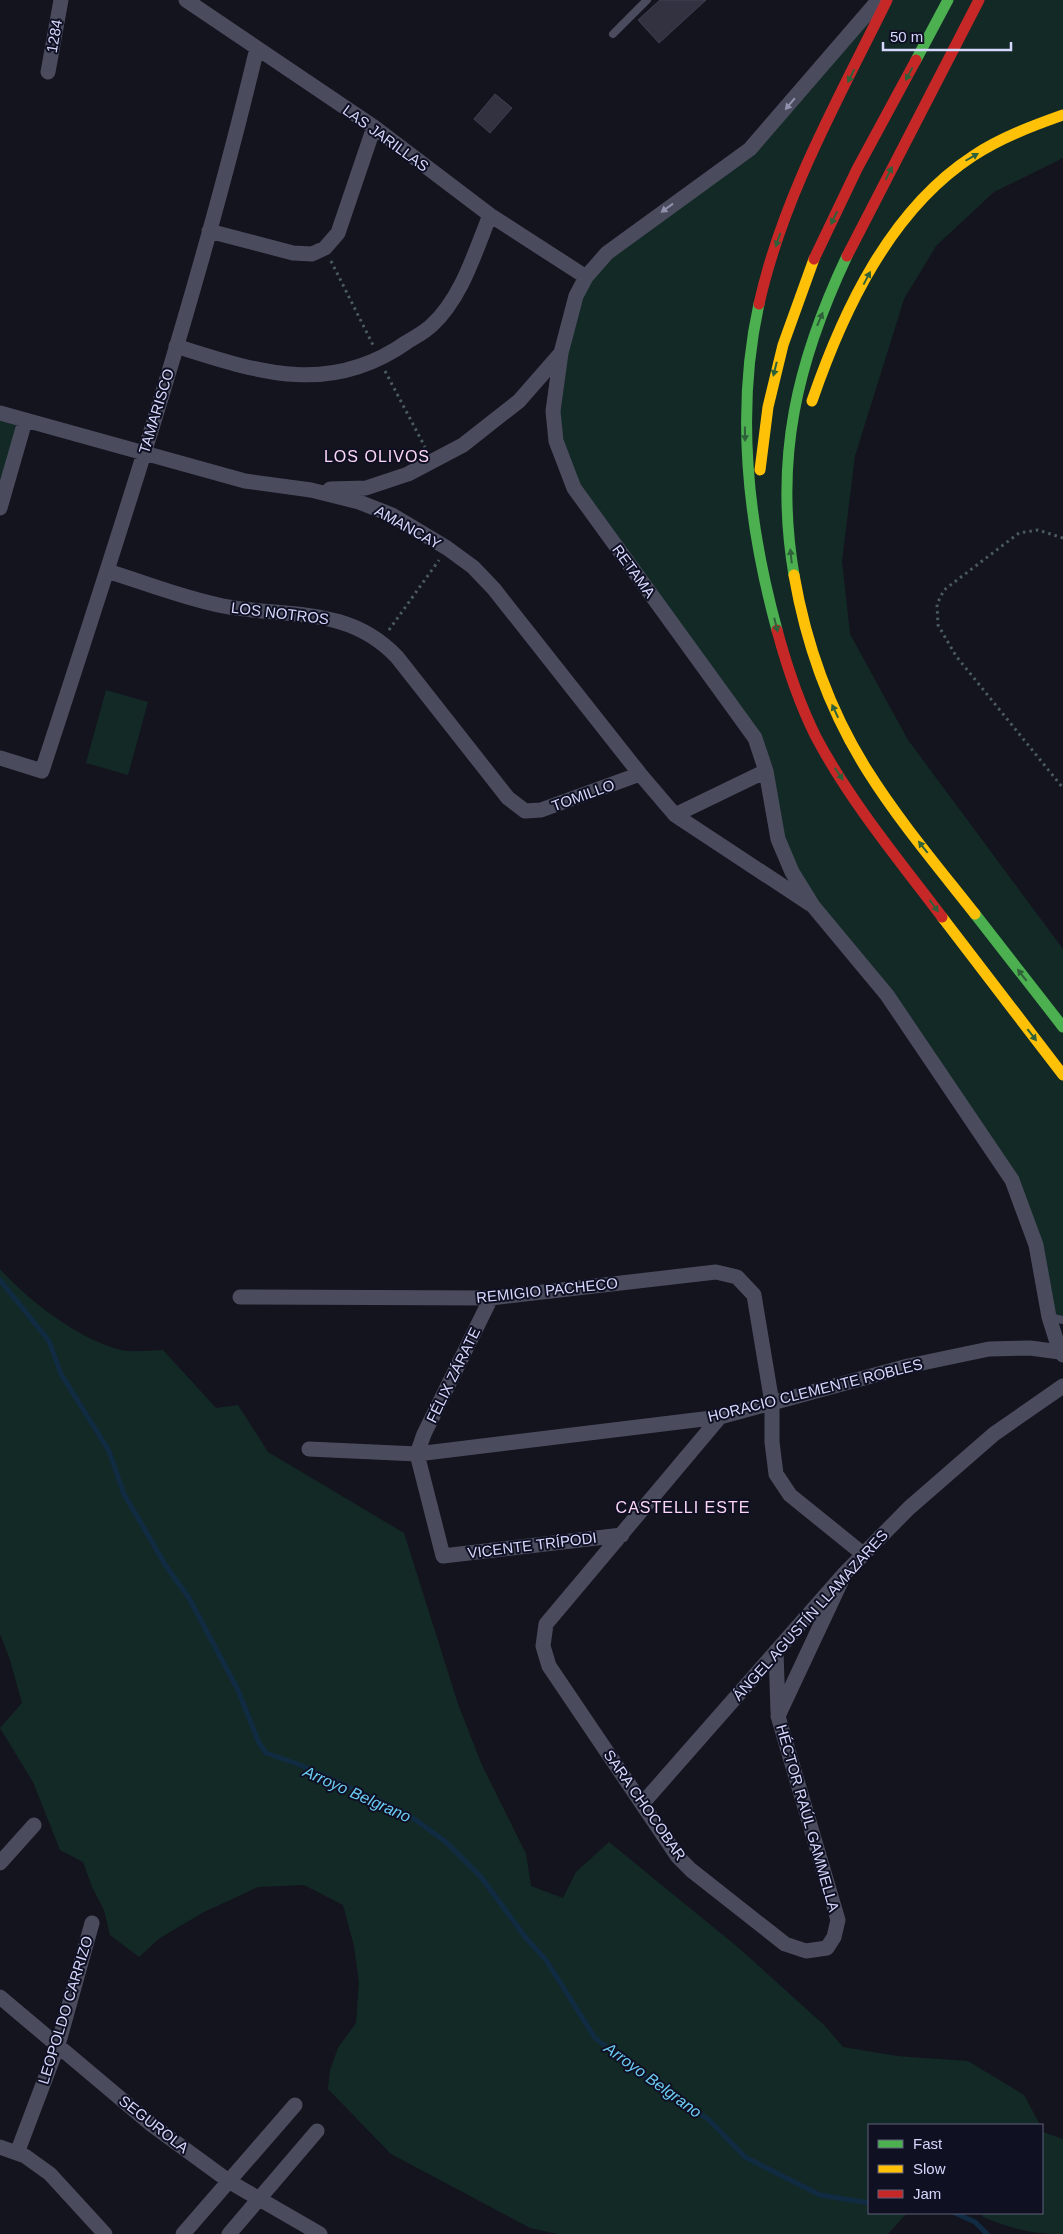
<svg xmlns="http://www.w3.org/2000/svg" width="1063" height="2234" font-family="Helvetica,sans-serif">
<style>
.green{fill:#132926}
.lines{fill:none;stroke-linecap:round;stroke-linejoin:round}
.stream{stroke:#112c42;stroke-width:5}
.building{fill:#323241;stroke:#403f52}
.path{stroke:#4a5a62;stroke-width:3;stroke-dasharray:2.5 4;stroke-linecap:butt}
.lane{stroke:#4a4c5e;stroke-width:8}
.street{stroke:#4a4c5e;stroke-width:15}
.fast{stroke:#4caf50;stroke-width:11}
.slow{stroke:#ffc107;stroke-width:11}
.jam{stroke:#c62828;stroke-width:11}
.oneway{fill:#2e603a}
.oneway2{fill:#9092ad}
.labels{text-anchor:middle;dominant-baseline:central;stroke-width:4;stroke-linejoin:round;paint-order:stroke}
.street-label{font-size:15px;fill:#d5d7fc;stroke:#101023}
.neighbourhood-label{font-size:16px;letter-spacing:1px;fill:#fcd7f5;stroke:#101023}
.water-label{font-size:16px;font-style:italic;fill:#6acbf4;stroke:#101023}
</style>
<rect width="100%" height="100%" fill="#14141f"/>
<path class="green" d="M 879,0 L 1063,0 L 1063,158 L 994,192 L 936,246 L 904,299 L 855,456 L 842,561 L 850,634 L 908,740 L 1063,949 L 1063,1320 L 1049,1317 L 1012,1179 L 792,872 L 761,752 L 574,488 L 553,411 L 586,277 L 750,149 Z
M 0,413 L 25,421 L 0,508 Z
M 106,690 L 148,702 L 128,775 L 86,763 Z
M 0,1269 C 29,1301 78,1339 121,1350 C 133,1353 150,1350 163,1350 L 216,1408 L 238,1405 L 268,1452 L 404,1533 L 458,1704 L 481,1763 L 526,1854 L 531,1886 L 563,1898 L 576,1872 L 609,1842 L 740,1949 L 824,2025 L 843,2047 L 897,2056 L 968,2061 L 1024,2095 L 1040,2125 L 869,2125 L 869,2213 L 907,2213 L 888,2234 L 558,2234 L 530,2228 L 391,2154 L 328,2089 L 330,2070 L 338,2048 L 356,2023 L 359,1983 L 354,1946 L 343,1905 L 304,1885 L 258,1887 L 204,1912 L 160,1938 L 139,1957 L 110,1935 L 104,1910 L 92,1887 L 83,1862 L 60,1850 L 33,1782 L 0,1728 L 22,1703 L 10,1660 L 0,1634 Z
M 1042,2129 L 1043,2132 L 1063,2139 L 1063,2234 C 1030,2234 1013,2229 983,2217 L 981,2213 L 1042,2213 Z"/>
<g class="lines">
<path class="stream" d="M 0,1280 L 49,1341 L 61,1374 L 109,1451 L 124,1494 L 166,1566 L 189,1598 L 238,1690 L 259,1743 L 266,1753 L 298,1764 L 406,1813 L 446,1842 L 481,1877 L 526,1938 L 546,1960 L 595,2038 L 665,2092 L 708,2119 L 745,2157 L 820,2195 L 869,2203
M 955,2213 L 975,2222 L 987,2234"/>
</g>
<path class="building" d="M 660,0 L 706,0 L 659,43 L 638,20 Z
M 495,94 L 512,108 L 490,133 L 474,119 Z"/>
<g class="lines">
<path class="path" d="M 331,261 L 373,345
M 385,371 L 425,447
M 1063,538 L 1038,530 L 1019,533 L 944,590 L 937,604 L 938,625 L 956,656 L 1063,788
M 389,630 L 439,560"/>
<path class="lane" d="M 613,34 L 647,0
M 1049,1317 L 1063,1320"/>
<path class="street" d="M 186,0 L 374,127 L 490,215 L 586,277
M 48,72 L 61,0
M 209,231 L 293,253 L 312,254 L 325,248 L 338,233 L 374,127
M 176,346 C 258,372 329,397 407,342 C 415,337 425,332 432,325 C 462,297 475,252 490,215
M 561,353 L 553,411 L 556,441 L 574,488 L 755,738 L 766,771 L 778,839 L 792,872 L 813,906 L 887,995 L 1012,1180 L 1036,1245 L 1049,1317 L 1060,1352
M 0,413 L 245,481 L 311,490 L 359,502 L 392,515 L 447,548 L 473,567 L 494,589 L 640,774 L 675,815 L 810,904
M 330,489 L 366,488 L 408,474 L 463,445 L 519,401 L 561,353 L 576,296 L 586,277 L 607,253 L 750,149 L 876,3
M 0,508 L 25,421
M 107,571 C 146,583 183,598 223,606 C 287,618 348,605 397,657 L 508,798 L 525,811 L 541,810 L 640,774
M 0,758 L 42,771 C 120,532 199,292 257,48
M 675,815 L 766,771
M 240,1297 L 491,1298 L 716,1272 L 737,1277 L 754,1295 L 772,1403 L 772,1442 L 776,1474 L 790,1495 L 863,1554
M 720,1417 L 546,1624 L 543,1646 L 549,1666 L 678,1857 L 691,1870 L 785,1944 L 806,1951 L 827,1948 L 834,1937 L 838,1920 L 778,1716 L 845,1573
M 309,1449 L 417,1454 L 720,1417 L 908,1366 L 989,1349 L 1030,1348 L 1060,1352 L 1063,1355
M 417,1454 L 443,1556 L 622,1535
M 417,1454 L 424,1434 L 491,1298
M 776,1651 L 778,1712
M 642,1804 L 845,1573 L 909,1508 L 994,1434 L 1063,1386
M 0,1863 L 34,1825
M 0,1997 L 152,2125 L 230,2182 L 320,2234
M 0,2147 L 25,2156 L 50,2174 L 105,2234
M 17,2153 L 58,2045 L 92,1923
M 183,2234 L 295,2105
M 229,2234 L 317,2131"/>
<path class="fast" d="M 916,60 L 948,0
M 759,304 C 735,412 748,524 777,630
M 794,575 C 774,458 797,362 847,256
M 975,914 L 1063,1027"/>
<path class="slow" d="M 812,401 C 843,311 890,210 973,156 C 1000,138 1032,126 1063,115
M 760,470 L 768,407 L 783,345 L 814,259
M 794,575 C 806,644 830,711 867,770 C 899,821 938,867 975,914
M 942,917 L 1063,1075"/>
<path class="jam" d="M 847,256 L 979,0
M 814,259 L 857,169 L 916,60
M 759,304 C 783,196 839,98 887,0
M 777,630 C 787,667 799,703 816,737 C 850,801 898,859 942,917"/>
</g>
<defs><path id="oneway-solid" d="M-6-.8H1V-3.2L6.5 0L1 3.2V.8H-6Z" transform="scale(1.25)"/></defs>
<g class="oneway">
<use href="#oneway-solid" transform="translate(909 74) rotate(118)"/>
<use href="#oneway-solid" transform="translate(851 76) rotate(117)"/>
<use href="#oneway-solid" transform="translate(972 157) rotate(-30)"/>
<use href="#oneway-solid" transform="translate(889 173) rotate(-63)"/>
<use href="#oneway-solid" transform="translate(834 218) rotate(116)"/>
<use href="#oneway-solid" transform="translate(778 240) rotate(109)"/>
<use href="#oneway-solid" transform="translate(867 278) rotate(-62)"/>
<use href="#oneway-solid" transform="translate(820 319) rotate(-67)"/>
<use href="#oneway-solid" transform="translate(775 369) rotate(104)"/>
<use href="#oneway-solid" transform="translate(745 434) rotate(89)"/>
<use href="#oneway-solid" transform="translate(791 556) rotate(-96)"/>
<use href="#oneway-solid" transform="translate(776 625) rotate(76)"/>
<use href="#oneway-solid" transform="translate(835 711) rotate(-115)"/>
<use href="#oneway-solid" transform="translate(839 774) rotate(56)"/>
<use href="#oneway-solid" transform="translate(923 847) rotate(-128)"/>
<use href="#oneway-solid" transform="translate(934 906) rotate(54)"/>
<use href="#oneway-solid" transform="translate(1022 975) rotate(-128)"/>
<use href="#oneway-solid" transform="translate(1032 1035) rotate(52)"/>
</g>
<g class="oneway2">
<use href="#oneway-solid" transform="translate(790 104) rotate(130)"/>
<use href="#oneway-solid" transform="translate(667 208) rotate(144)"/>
</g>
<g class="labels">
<g class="street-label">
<text transform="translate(54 36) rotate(-80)">1284</text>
<text transform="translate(386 138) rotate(36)">LAS JARILLAS</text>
<text transform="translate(156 411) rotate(-73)">TAMARISCO</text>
<text transform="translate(408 527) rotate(29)">AMANCAY</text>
<text transform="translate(634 571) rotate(54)">RETAMA</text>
<text transform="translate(280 613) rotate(7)">LOS NOTROS</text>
<text transform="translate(583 795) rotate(-20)">TOMILLO</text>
<text transform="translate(547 1290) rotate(-6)">REMIGIO PACHECO</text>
<text transform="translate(453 1375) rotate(-64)">FÉLIX ZÁRATE</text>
<text transform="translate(815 1390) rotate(-14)">HORACIO CLEMENTE ROBLES</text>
<text transform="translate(532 1545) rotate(-7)">VICENTE TRÍPODI</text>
<text transform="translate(810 1615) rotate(-48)">ÁNGEL AGUSTÍN LLAMAZARES</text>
<text transform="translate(645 1805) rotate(55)">SARA CHOCOBAR</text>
<text transform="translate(808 1818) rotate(74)">HÉCTOR RAÚL GAMMELLA</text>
<text transform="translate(65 2010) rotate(-73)">LEOPOLDO CARRIZO</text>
<text transform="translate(154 2124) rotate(38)">SEGUROLA</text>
</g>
<g class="neighbourhood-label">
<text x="377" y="456">LOS OLIVOS</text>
<text x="683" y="1507">CASTELLI ESTE</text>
</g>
<g class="water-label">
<text transform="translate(357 1794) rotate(24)">Arroyo Belgrano</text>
<text transform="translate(653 2080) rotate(36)">Arroyo Belgrano</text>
</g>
</g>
<rect x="868" y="2124" width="175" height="90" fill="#101023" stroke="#5f607a"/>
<rect x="878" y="2140" width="25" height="8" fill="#4caf50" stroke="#5f607a"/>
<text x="913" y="2149" font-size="15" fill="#d5d7fc">Fast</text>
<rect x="878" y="2165" width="25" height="8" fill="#ffc107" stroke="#5f607a"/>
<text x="913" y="2174" font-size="15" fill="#d5d7fc">Slow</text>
<rect x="878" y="2190" width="25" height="8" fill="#c62828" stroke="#5f607a"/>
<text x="913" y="2199" font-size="15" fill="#d5d7fc">Jam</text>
<path d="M883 42v8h128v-8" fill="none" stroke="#d5d7fc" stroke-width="2.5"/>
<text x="890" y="42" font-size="15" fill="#d5d7fc" stroke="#101023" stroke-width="4" paint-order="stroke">50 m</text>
</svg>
